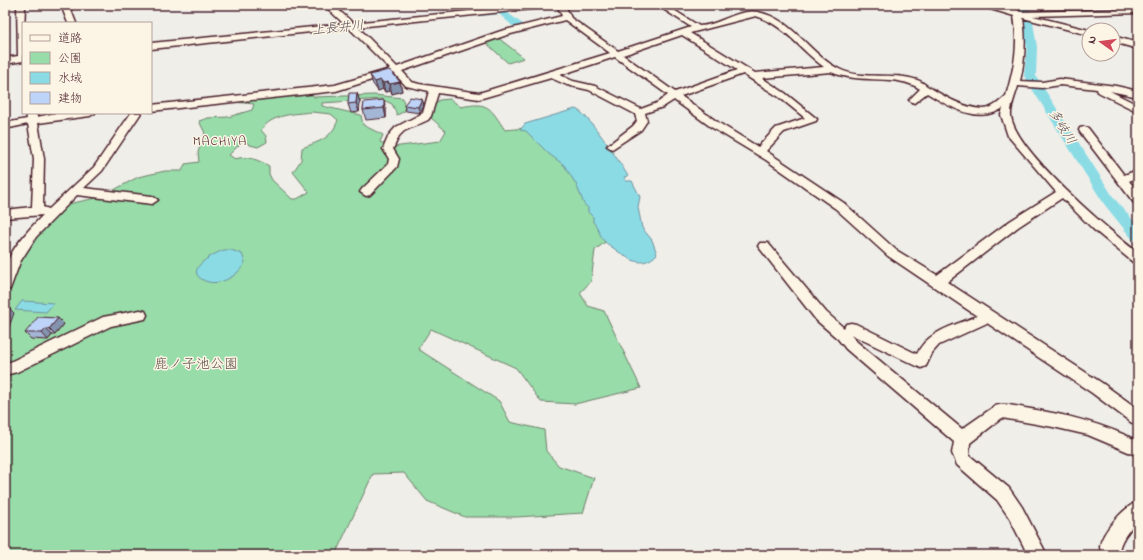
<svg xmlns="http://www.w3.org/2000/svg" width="1143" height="560" font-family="'Indie Flower','Klee One',sans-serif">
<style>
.green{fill:#97dca9;stroke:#707e6a;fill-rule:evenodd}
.water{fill:#8bdbe5;stroke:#71909b}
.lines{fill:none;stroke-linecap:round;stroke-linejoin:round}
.river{fill:#8bdbe5;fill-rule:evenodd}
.minor-casing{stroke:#4a1f2b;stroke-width:3}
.minor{fill:#fcf5e5;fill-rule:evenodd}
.wall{fill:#a3b6d5;stroke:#4a1f2b}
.shaded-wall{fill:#8494ae;stroke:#4a1f2b}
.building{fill:#bdd4f8;stroke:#4a1f2b}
.labels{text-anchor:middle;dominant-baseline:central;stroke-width:3;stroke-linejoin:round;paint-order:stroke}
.far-water-label{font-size:13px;font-style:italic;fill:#5a4e5a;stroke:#fcf5e5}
.far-quarter-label{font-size:13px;letter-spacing:1px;fill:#4a1f2b;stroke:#fcf5e5}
.park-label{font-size:14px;fill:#5d4e4a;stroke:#fcf5e5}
</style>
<rect width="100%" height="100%" fill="#efeee9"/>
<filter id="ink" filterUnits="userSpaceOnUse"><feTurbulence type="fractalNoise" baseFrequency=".025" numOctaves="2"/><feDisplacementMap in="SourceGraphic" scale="8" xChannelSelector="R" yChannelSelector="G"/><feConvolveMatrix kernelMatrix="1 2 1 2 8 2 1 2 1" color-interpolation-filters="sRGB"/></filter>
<g filter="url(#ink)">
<path class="green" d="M 497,37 L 524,58 L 508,63 L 484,41 Z
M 304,92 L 311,93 L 314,97 L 374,95 L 403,98 L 405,111 L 397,115 L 392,104 L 381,99 L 322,103 L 322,106 L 361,115 L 363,125 L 383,135 L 380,142 L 392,147 L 440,141 L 446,131 L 430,117 L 433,107 L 439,100 L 450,99 L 461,107 C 489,101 490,108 505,130 L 535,127 L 573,163 L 613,236 L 595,250 L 591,281 L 580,293 L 588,306 L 604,311 L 641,388 L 575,404 L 541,402 L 516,368 L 431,329 L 418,349 L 499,401 L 510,422 L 544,430 L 546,451 L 559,466 L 594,478 L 583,513 L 516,517 L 465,517 L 427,501 L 404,473 L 373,474 L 335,555 L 5,555 L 5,299 L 20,260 L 45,224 L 68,204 L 101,197 L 138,177 L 165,171 L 182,171 L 185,164 L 199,162 L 198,152 L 205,133 L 199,121 L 208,118 L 228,117 L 252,110 L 254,104 L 233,102 L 237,99 L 258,100 ZM 312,112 L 331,114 L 338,120 C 331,139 320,141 302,148 L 301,160 L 293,172 L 309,192 L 297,199 L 292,199 L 272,180 L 269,174 L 269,166 C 258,160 248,155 235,159 L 229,155 L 244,140 L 250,145 L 258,147 L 267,142 L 266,136 L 261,130 C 272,114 294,114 312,112 Z"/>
<path class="water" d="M 575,109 C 586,110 621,164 628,176 L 624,177 L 626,181 L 632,181 L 640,197 L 638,207 L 642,228 L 652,240 L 657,254 C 643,269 630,260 616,250 C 612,247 607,244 604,241 C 599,235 599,228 593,222 L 593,217 L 588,212 L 588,208 L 584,204 L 576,184 L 564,165 L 549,154 L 526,131 L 520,130 L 525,124 Z
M 224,250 L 231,250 L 242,254 L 245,262 C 239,276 218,288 203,280 C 183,269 215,253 224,250 Z
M 22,301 L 54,303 L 46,312 L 15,310 Z"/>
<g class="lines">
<path class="river" d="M 1020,5 L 1030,5 L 1037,47 L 1036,76 L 1114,198 L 1138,226 L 1138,241 L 1133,240 L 1104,204 L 1024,76 L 1027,47 Z
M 501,8 L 524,25 L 525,27 L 524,29 L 516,29 L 499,14 L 481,16 L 476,13 L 481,10 Z"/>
<g class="minor-casing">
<path id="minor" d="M 17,5 L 25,5 L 23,61 L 5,64 L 5,58 L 18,56 Z
M 61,5 L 69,5 L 76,23 L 68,23 Z
M 324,5 L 333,5 L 353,23 L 527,5 L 554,5 L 550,7 L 358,27 L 397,67 L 501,31 L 562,16 L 557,5 L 565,5 L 571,18 L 618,51 L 691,27 L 657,5 L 666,5 L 699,26 C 718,26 738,8 758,12 C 793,19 809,54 839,69 C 863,81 892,71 917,80 C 921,81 924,84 927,86 C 944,96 963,108 983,109 C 992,109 999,102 1006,96 C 1014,68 1019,47 1014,16 L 977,5 L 990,5 L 1008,10 L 1003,5 L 1012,5 L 1020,12 L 1138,9 L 1138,13 L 1033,16 L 1089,30 L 1089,35 L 1023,18 C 1026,40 1025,60 1020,81 L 1042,82 L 1060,79 L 1116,86 L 1138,91 L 1138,97 L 1110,91 L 1138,105 L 1138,112 L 1098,92 L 1097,89 L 1060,85 L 1042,88 L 1018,86 C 1016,94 1010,107 1011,116 C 1015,151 1109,230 1138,253 L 1138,264 L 1134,263 L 1093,229 L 1062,198 L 1018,227 L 947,282 L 1102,383 L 1138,409 L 1138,425 L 1132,423 L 1092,393 L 987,323 L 939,345 L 932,353 L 926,366 L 921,368 L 850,334 L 856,341 L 962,429 L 995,406 C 1004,403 1015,406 1025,408 C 1064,414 1102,423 1138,441 L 1138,456 L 1088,435 L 1053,427 L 1002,418 L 970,443 L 969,455 L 1009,488 L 1022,507 L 1047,555 L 1028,555 L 1010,519 L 997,500 L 957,465 L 952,453 L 954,442 L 846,349 L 838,339 L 816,320 L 758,246 L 760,243 L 768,243 L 826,312 L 844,328 L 846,324 L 851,323 L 856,324 L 917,354 C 927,331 956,325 977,316 L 888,256 L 836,209 L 766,160 L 711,127 L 674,100 L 663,107 L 645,113 L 647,121 L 641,130 L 612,149 L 607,146 L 633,126 L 637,121 L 635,114 L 589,90 L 567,85 L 551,78 L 479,99 L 438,93 L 431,116 L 428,120 L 404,131 L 399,136 L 393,149 L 399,159 L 397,167 L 370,195 L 366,196 L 360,192 L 362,189 L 388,164 L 389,159 L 383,149 L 389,135 L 396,127 L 423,113 L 429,91 L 406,86 L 394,73 L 336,91 L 151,111 L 151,105 L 335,85 L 390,69 L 349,28 L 151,49 L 151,43 L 344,24 ZM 756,16 C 785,25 800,50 824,67 L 755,73 L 690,33 ZM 565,20 L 610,53 L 479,93 L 419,84 L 412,82 L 402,71 L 507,35 ZM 682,35 L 737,70 L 675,92 L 623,55 ZM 615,57 L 668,95 L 657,103 L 641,109 L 595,86 L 573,81 L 560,75 ZM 831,72 C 861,85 897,73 920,89 L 909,100 L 914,103 L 927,93 C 948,106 979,125 1003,108 L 1001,115 L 1008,136 L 1056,192 L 1010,221 L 937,275 L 896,250 L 844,203 L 766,151 L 784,132 L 816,121 L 817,119 L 785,93 L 762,78 ZM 743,74 L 779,97 L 805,118 L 776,128 L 758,147 L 719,123 L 681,96 Z
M 1113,36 L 1138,43 L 1138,49 L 1113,42 Z
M 26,113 L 36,113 L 37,117 L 56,113 L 95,113 L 90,116 L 38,123 L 44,159 L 43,207 L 49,209 L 94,167 L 131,113 L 141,113 L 102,171 L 84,188 L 152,196 L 158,200 L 152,204 L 77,195 L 36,237 L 20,262 L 10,289 L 5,291 C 5,284 4,276 5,269 C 8,252 31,227 43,215 L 5,218 L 5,210 L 32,207 L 34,159 L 28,124 L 5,129 L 5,123 L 27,119 Z
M 1084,127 L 1088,128 L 1124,175 L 1138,170 L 1138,177 L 1129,181 L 1138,192 L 1138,204 L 1134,203 L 1080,132 L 1079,130 L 1080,128 Z
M 140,310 L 145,311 L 147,315 L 145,319 L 111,326 L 17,372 L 5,375 L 5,363 L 10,362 L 103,317 Z
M 1138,501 L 1138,521 C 1129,529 1118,543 1119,555 L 1101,555 C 1101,552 1100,548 1100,546 C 1102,531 1125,507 1138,501 Z"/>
</g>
<use href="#minor" class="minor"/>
</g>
<path class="wall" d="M 370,75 L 400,82 L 402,91 L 392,94 L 390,91 L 385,92 L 383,89 L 378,91 L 373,84 Z
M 357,93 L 360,102 L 359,112 L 351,113 L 348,104 Z
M 422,99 L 424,105 L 420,113 L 406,111 L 404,105 Z
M 364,102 L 386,109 L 386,118 L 366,120 L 363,110 Z
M 64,324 L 55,335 L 52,335 L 48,340 L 31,339 L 25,333 Z"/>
<path class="shaded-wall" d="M 381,80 L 383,89 L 378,91 L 375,82 Z
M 388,82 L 390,91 L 385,92 L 383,83 Z
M 400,82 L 402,91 L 392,94 L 390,84 Z
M 357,93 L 360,102 L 359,112 L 356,103 Z
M 422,99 L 424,105 L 420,113 L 418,107 Z
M 384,100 L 386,109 L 386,118 L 384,108 Z
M 8,307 L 14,313 L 5,338 L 5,315 Z
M 58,318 L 64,324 L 55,335 L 49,329 Z
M 46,329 L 52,335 L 48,340 L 42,333 Z"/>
<path class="building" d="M 388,70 L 391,71 L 400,82 L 390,84 L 388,82 L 383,83 L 381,80 L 375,82 L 370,75 Z
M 349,93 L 357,93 L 356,103 L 348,104 Z
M 410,97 L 422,99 L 418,107 L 404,105 Z
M 384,100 L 384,108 L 363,110 L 364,102 Z
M 5,306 L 8,307 L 5,315 Z
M 38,317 L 58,318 L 49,329 L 46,329 L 42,333 L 25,333 Z"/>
</g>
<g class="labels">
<g class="far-water-label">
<text transform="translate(338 28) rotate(-6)">上長井川</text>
<text transform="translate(1062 127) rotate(58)">多岐川</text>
</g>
<g class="far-quarter-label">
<text x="220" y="141">MACHIYA</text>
</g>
<g class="park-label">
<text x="196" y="364">鹿ノ子池公園</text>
</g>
</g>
<rect width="1143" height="560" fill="none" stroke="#fcf5e5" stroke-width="20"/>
<rect x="10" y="10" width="1123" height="540" fill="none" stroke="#4a1f2b" stroke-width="1.5" filter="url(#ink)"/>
<rect x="22" y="22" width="130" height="92" fill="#fcf5e5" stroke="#b59f9b"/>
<rect x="30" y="35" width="20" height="6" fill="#fcf5e5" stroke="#b59f9b"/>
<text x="58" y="42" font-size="12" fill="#4a1f2b">道路</text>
<rect x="30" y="52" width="20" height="12" fill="#97dca9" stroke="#b59f9b"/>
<text x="58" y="62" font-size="12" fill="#4a1f2b">公園</text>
<rect x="30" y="72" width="20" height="12" fill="#8bdbe5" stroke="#b59f9b"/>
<text x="58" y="82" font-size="12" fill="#4a1f2b">水域</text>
<rect x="30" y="92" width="20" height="12" fill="#bdd4f8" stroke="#b59f9b"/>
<text x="58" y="102" font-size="12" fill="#4a1f2b">建物</text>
<g transform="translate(1101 42) rotate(284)"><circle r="19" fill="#fcf5e5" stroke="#b59f9b"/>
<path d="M0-3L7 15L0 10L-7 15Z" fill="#d1495b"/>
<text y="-6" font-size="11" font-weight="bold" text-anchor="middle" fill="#4a1f2b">N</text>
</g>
</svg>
